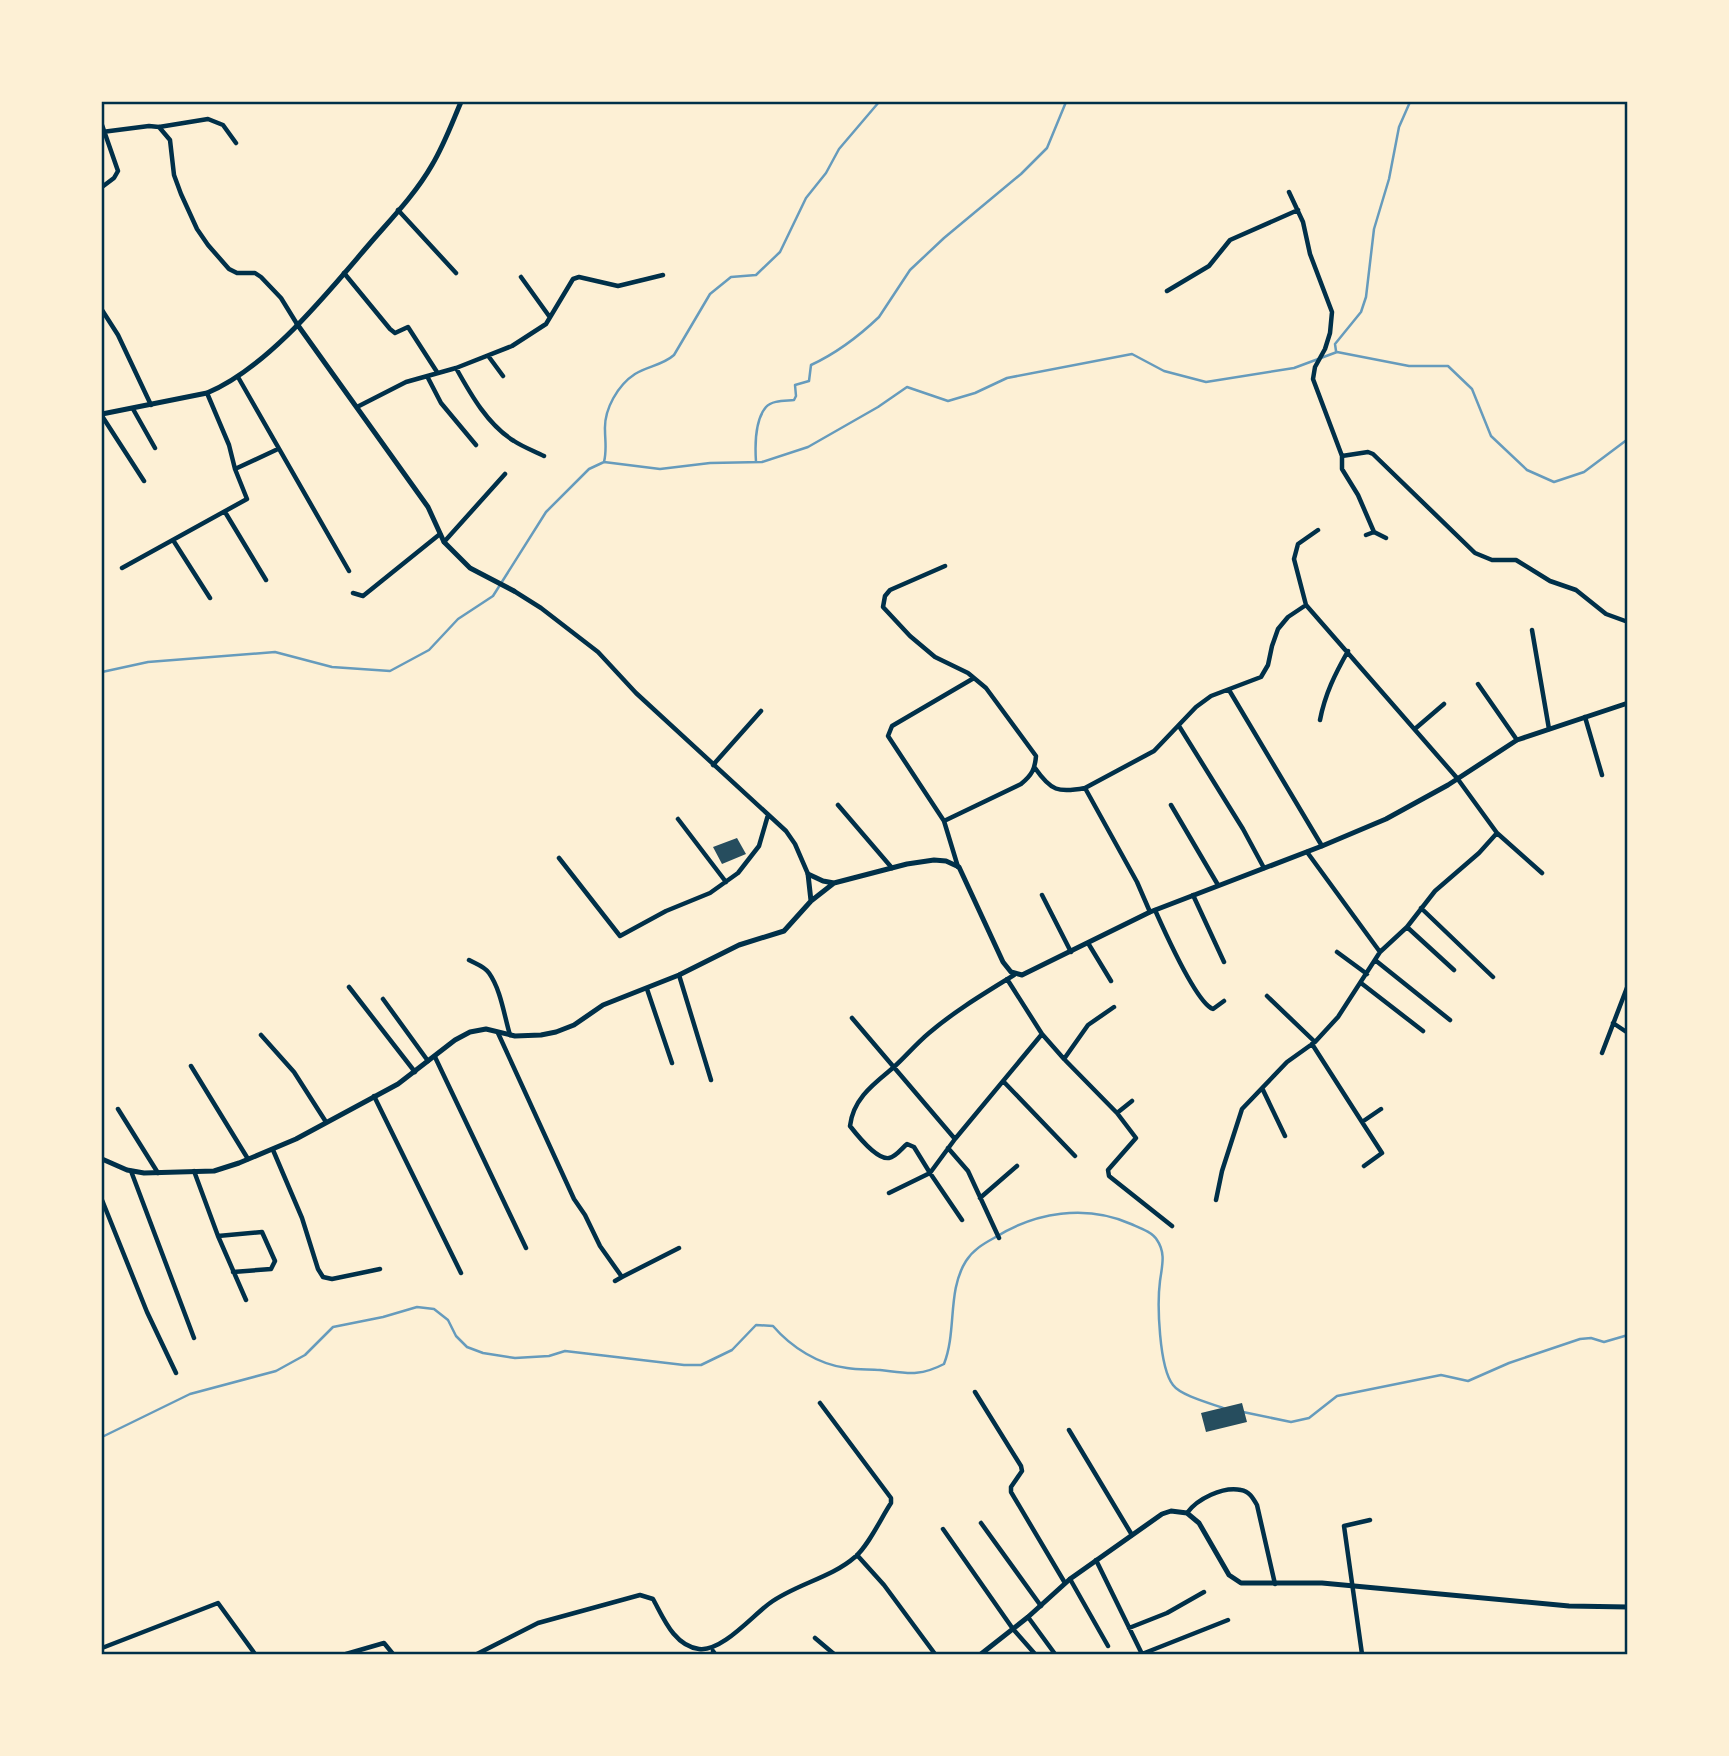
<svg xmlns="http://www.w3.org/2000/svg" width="1729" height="1756" font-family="Lato,sans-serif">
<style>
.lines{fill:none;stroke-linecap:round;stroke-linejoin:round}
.stream{stroke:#669bbc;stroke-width:2.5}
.building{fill:#264d5e}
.minor{stroke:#003049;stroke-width:4.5}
.tertiary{stroke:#003049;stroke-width:5}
.neatline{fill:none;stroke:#003049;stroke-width:2.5}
</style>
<rect width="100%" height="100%" fill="#fdf0d5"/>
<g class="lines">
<path class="stream" d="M 1336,351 L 1335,344 L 1361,312 L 1366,297 L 1374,229 L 1389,179 L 1399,127 L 1410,102
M 604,462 C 607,450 605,441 605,430 C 604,409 618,385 635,374 C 648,366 663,365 674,355 L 710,294 L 731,277 L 756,275 L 780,252 L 806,198 L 826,173 L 839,149 L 879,102
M 756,462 C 755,447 755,420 766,407 C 772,400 786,401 794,400 L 796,396 L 795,385 L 809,381 L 811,365 C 837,353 858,337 879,317 L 910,270 L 944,238 L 1021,174 L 1047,148 L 1066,102
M 102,672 L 148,662 L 275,652 L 332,667 L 390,671 L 429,650 L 458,619 L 493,596 L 546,512 L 589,469 L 604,462 L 660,469 L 710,463 L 762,462 L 808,447 L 878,407 L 907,387 L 948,401 L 975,393 L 1007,378 L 1132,354 L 1164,371 L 1206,382 L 1294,368 L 1337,352 L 1409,366 L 1448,366 L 1472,389 L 1491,436 L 1527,470 L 1554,482 L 1584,472 L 1628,439
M 1243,1412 L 1291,1422 L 1309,1418 L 1337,1396 L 1441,1375 L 1468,1381 L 1509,1363 L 1580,1339 L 1591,1338 L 1604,1342 L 1628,1335
M 102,1437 L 190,1394 L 276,1371 L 305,1355 L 333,1327 L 383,1317 L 417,1307 L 434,1309 L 448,1320 L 456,1336 L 467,1347 L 483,1353 L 515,1358 L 549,1356 L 565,1351 L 684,1365 L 701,1365 L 732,1350 L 756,1325 L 773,1326 C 791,1347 819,1365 847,1368 C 858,1370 869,1369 880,1370 C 907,1373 919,1377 944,1364 C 957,1331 947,1291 966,1261 C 973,1250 983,1244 994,1238 C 1035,1212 1086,1204 1131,1224 C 1140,1228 1152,1232 1157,1240 C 1166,1253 1162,1266 1160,1281 C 1157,1304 1159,1367 1173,1385 C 1181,1396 1213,1404 1226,1409"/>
</g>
<path class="building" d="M 737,838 L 746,854 L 722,864 L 713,847 Z
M 1242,1403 L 1247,1422 L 1206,1432 L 1201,1413 Z"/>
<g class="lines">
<path class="minor" d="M 102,125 L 118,171 L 114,178 L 102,187
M 159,127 L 170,140 L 174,175 L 181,194 L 197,229 L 208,245 L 229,269 L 237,273 L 255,273 L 261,277 L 281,298 L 297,324
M 102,132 L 149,126 L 159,127 L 208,119 L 223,125 L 236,143
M 1289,192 L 1303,222 L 1310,254 L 1332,312 L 1330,333 L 1325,349 L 1315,367 L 1313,379 L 1342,456 L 1368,452 L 1373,454 L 1475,553 L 1492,560 L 1516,560 L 1550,581 L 1576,590 L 1606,614 L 1628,622
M 398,210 L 456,273
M 344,273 L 390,329 L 395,333 L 408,327 L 437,372
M 521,277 L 549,316
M 1167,291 L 1209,266 L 1230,240 L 1298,210
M 102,310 L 118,335 L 151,405
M 489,357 L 503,376
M 456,368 C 471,395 488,425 514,441 C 523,447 534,451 544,456
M 427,376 L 441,403 L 476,445
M 238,377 L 349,571
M 357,407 L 406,382 L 456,368 L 512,346 L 546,324 L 573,279 L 579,277 L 618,286 L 663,275
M 133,409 L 155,448
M 102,416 L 144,481
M 1342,456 L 1342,469 L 1358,495 L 1374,532 L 1386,538
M 235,469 L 278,449
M 225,512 L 266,580
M 1366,535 L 1374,532
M 173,540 L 210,598
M 444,542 L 505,474
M 122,568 L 247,499 L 235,469 L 229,445 L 207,393
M 514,591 L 541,608 L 598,652 L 636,693 L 786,831 L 795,844 L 808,874
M 353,593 L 363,596 L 440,534
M 1306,605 L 1294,559 L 1298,544 L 1318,530
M 1532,630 L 1549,729
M 1478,684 L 1517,740
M 1229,690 L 1322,846
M 1585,717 L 1602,775
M 1320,720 C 1325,694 1335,674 1348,651
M 1179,726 L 1243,829 L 1264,868
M 1416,728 L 1444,704
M 713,765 L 761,711
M 1035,768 C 1051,791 1058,793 1085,788
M 838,805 L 892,868
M 1171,805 L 1218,885
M 678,819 L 726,882
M 944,821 L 1021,784 C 1032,775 1035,769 1036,756 L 986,688 L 968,673 L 935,657 L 910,636 L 883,607 L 885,596 L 890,590 L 945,566
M 1307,852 L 1380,952 L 1407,927 L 1435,891 L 1479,853 L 1497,833
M 559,858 L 620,936 L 666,911 L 710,893 L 738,873 L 759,846 L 768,815
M 958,867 L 944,821 L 888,736 L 892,726 L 974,678
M 1042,895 L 1071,952
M 1193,895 L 1224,962
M 1421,908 L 1493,977
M 1155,910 C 1164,930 1196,1003 1213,1009 L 1224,1001
M 1150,912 L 1137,882 L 1085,788 L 1154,751 L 1196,707 L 1211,696 L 1261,677 L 1268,665 L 1272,646 L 1278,629 L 1288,617 L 1306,605 L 1457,778 L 1497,833 L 1542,873
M 1407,927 L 1454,970
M 1088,943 L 1111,981
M 1337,952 L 1367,974
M 469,960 C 476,964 484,966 489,973 C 501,990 504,1015 510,1035
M 1375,960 L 1450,1020
M 679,975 L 711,1080
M 1361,983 L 1423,1031
M 349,987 L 415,1072
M 647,989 L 672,1063
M 1267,996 L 1315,1042
M 383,999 L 428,1061
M 852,1018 L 955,1139
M 1613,1023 L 1628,1033
M 498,1033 L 574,1199 L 585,1215 L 600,1246 L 622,1277 L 679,1248
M 1042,1034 L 1064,1059 L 1088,1025 L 1114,1007
M 261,1035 L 294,1072 L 326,1122
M 1312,1044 L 1362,1122 L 1381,1109
M 1602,1053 L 1628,985
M 435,1057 L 526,1248
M 1064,1059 L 1117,1113 L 1132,1101
M 191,1066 L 248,1159
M 1003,1081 L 1075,1156
M 1263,1090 L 1285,1136
M 374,1096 L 461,1273
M 118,1109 L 158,1173
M 1117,1113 L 1136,1138 L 1108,1170 L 1109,1176 L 1172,1226
M 1362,1122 L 1382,1153 L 1364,1166
M 948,1148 L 968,1171 L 999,1238
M 273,1150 L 302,1218 L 318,1269 L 323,1277 L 332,1279 L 380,1269
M 131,1171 L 194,1338
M 194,1171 L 218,1236 L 246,1300
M 889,1193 L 930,1173 L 955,1139 L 1042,1034 L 1007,979
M 980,1198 L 1017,1166
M 102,1200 L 147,1312 L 176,1373
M 1216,1200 L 1222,1171 L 1242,1109 L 1287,1062 L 1315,1042 L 1338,1017 L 1380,952
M 962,1220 L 930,1173 L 914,1147 L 907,1144 C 902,1148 896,1157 889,1158 C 877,1160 857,1135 850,1126 C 853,1098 875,1083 894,1067 C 906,1056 917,1043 929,1033 C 956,1010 985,993 1014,975
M 218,1236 L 262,1232 L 275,1261 L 271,1269 L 233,1272
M 615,1281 L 622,1277
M 975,1392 L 1021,1466 L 1022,1471 L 1011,1487 L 1011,1492 L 1065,1583
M 1069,1430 L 1132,1535
M 1187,1513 C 1197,1499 1223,1486 1241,1490 C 1249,1491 1253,1498 1257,1505 L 1275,1584
M 981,1523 L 1041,1606
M 943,1529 L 1013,1629 L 1035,1654
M 857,1555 L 884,1585 L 935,1654
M 1096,1560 L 1142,1654 L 1228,1620
M 1070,1579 L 1108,1646
M 1028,1617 L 1055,1654
M 1129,1628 L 1167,1613 L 1204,1592
M 815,1638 L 834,1654
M 102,1648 L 218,1603 L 255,1654
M 713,1651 L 715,1654
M 346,1654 L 384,1643 L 393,1654
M 477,1654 L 538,1623 L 640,1595 L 653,1599 C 663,1617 674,1646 699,1649 C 722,1652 752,1616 770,1603 C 796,1584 831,1578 855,1557 C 869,1545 881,1518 891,1503 L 891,1498 L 820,1403
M 1362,1654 L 1344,1526 L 1370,1520"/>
<path class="tertiary" d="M 297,324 L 428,507 L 444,542 L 470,568 L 514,591
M 102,414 L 207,393 C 269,367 328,292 372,241 C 393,217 416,193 432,165 C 444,145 452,123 461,102
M 808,874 L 823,881 L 834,883
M 808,874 L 811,901
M 102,1159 L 127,1170 L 144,1173 L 214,1171 L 239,1163 L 296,1139 L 398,1084 L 455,1040 L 470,1032 L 486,1029 L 515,1036 L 541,1035 L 556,1032 L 574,1025 L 603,1005 L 679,975 L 739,945 L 784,931 L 811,901 L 834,883 L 907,864 L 934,860 L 946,861 L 959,867 L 1003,962 L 1011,972 L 1022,975 L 1150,912 L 1322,846 L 1386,819 L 1448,785 L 1517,740 L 1628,703
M 981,1654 L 1028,1617 L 1070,1579 L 1162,1514 L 1171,1511 L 1187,1513 L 1199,1523 L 1229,1575 L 1241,1583 L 1322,1583 L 1569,1606 L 1628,1607"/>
</g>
<rect width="1729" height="1756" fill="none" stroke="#fdf0d5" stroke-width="206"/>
<rect x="103" y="103" width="1523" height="1550" class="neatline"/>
</svg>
